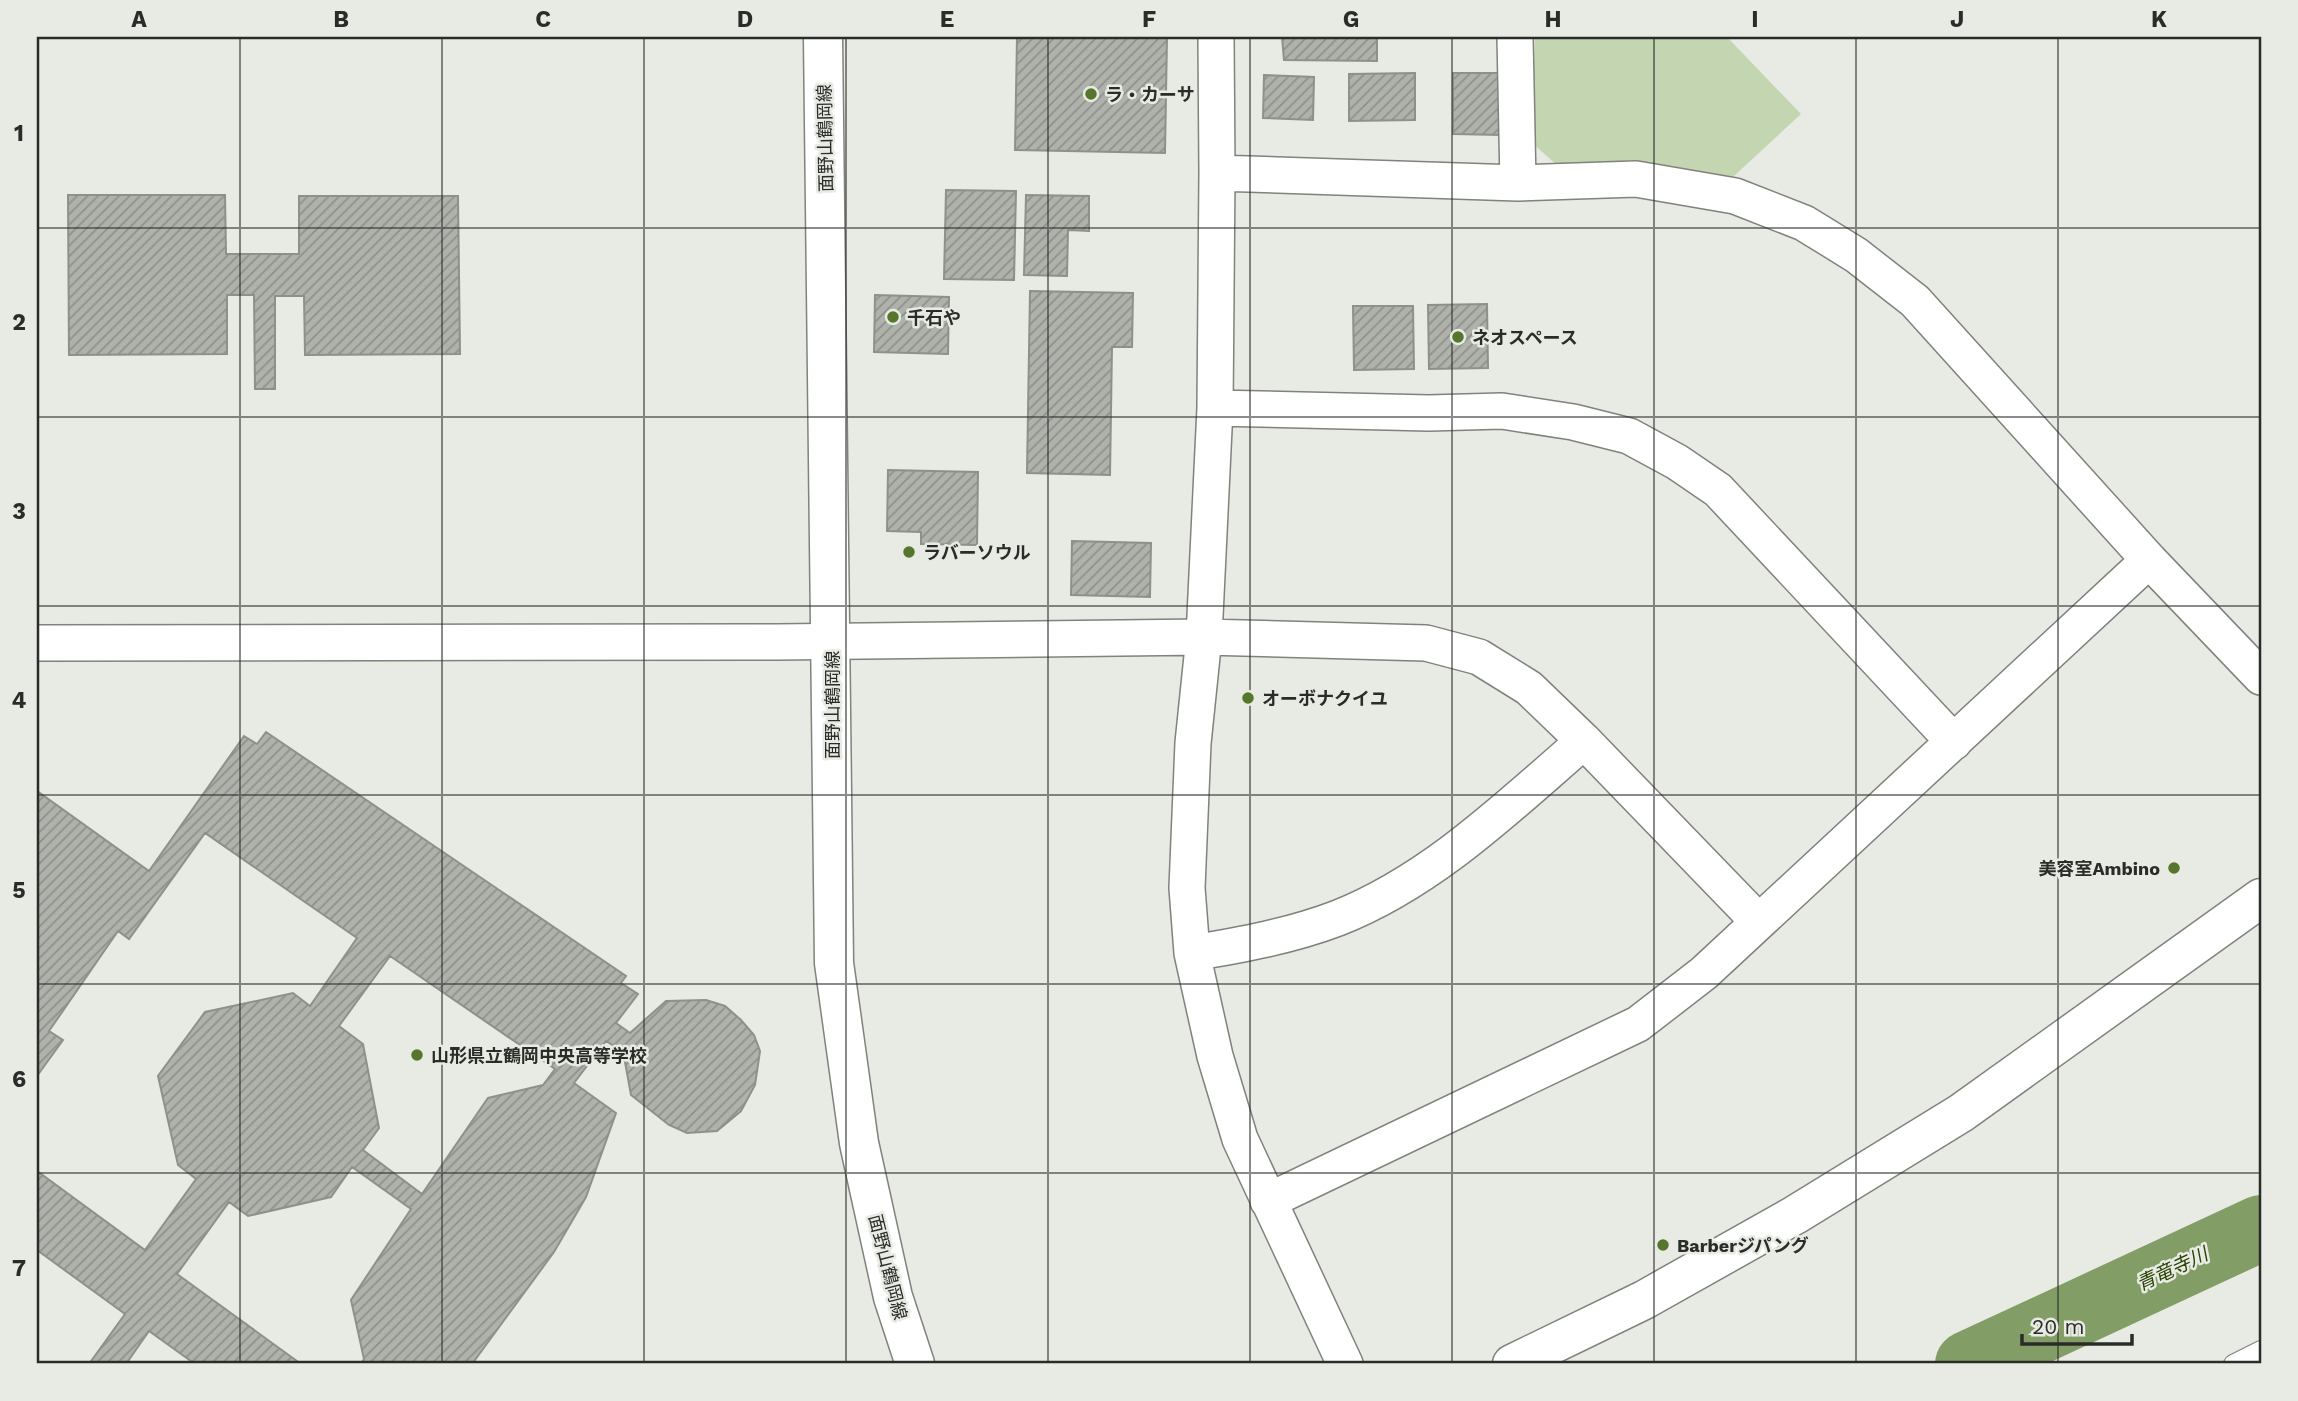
<svg xmlns="http://www.w3.org/2000/svg" width="2298" height="1401" font-family="'Work Sans','Noto Sans JP',sans-serif">
<style>
.green{fill:#c3d6b1}
.lines{fill:none;stroke-linecap:round;stroke-linejoin:round}
.river{stroke:#829d66;stroke-width:66}
.building{fill:url(#building-hatch);stroke:#8d918a;stroke-width:2;fill-rule:evenodd}
.lane-casing{stroke:#7f837c;stroke-width:20}
.street-casing{stroke:#7f837c;stroke-width:38}
.secondary-casing{stroke:#7f837c;stroke-width:41}
.lane{stroke:#fff;stroke-width:18}
.street{stroke:#fff;stroke-width:35}
.secondary{stroke:#fff;stroke-width:38}
.grid{fill:none;stroke:#2a2c29;stroke-width:2;stroke-opacity:0.55}
.poi-dot{fill:#56762d;stroke:#e7ebe3;stroke-width:2.5}
.labels{text-anchor:middle;dominant-baseline:central;stroke-width:5;stroke-linejoin:round;paint-order:stroke}
.poi-label{font-size:18px;font-weight:bold;fill:#2a2c29;stroke:#e7ebe3;text-anchor:start}
.street-label{font-size:18px;fill:#2a2c29;stroke:#e7ebe3}
.water-label{font-size:19px;font-style:italic;fill:#2a4203;stroke:#e7ebe3}
.neatline{fill:none;stroke:#2a2c29;stroke-width:2.5}
.grid-label{font-size:23px;text-anchor:middle;font-weight:bold;fill:#2a2c29}
</style>
<defs>
<pattern id="building-hatch" width="6" height="6" patternUnits="userSpaceOnUse" patternTransform="scale(1.75)"><rect width="6" height="6" fill="#aeb2ab"/><path d="M-1 1l2-2M0 6l6-6M5 7l2-2" fill="none" stroke="#8e918b"/></pattern>
</defs>
<rect width="100%" height="100%" fill="#e7ebe3"/>
<path class="green" d="M 1535,37 L 1727,37 L 1801,114 L 1733,177 L 1635,160 L 1557,165 L 1532,143 Z"/>
<g class="lines">
<path class="river" d="M 1968,1364 L 2261,1228"/>
</g>
<path class="building" d="M 1017,37 L 1167,37 L 1165,153 L 1015,150 Z
M 1282,37 L 1377,37 L 1377,61 L 1284,60 Z
M 1415,73 L 1415,120 L 1349,121 L 1349,74 Z
M 1453,73 L 1501,73 L 1501,135 L 1453,134 Z
M 1264,75 L 1314,77 L 1313,120 L 1263,118 Z
M 946,190 L 1016,191 L 1014,280 L 944,279 Z
M 68,195 L 225,195 L 226,254 L 299,254 L 299,196 L 458,196 L 460,354 L 305,355 L 304,296 L 275,296 L 275,389 L 255,389 L 254,295 L 227,295 L 227,354 L 69,355 Z
M 1026,195 L 1089,196 L 1089,231 L 1068,230 L 1067,276 L 1024,275 Z
M 1030,291 L 1133,293 L 1132,347 L 1112,347 L 1110,475 L 1027,473 Z
M 875,295 L 949,297 L 948,354 L 874,352 Z
M 1487,304 L 1488,368 L 1429,369 L 1428,305 Z
M 1353,306 L 1413,306 L 1414,369 L 1354,370 Z
M 888,470 L 978,472 L 977,545 L 921,544 L 921,532 L 887,531 Z
M 1072,541 L 1151,543 L 1150,597 L 1071,595 Z
M 266,732 L 626,976 L 621,983 L 638,994 L 616,1023 L 630,1033 L 666,1001 L 706,1000 L 725,1006 L 741,1020 L 754,1035 L 760,1051 L 755,1085 L 741,1111 L 717,1131 L 687,1133 L 669,1125 L 631,1095 L 625,1062 L 620,1050 L 606,1041 L 574,1083 L 616,1113 L 586,1197 L 554,1252 L 472,1364 L 361,1364 L 364,1359 L 351,1300 L 411,1209 L 352,1167 L 331,1197 L 248,1216 L 229,1202 L 177,1274 L 301,1364 L 195,1364 L 149,1331 L 126,1364 L 89,1364 L 125,1314 L 37,1250 L 37,1171 L 145,1250 L 196,1179 L 178,1165 L 158,1076 L 205,1012 L 293,993 L 310,1006 L 357,938 L 205,833 L 129,939 L 118,931 L 49,1031 L 63,1040 L 37,1076 L 37,791 L 149,871 L 244,736 L 257,744 ZM 390,956 L 555,1069 L 543,1085 L 488,1098 L 422,1194 L 363,1150 L 379,1128 L 363,1044 L 339,1026 Z"/>
<g class="lines">
<g class="lane-casing">
<path id="lane" d="M 2233,1364 L 2261,1350"/>
</g>
<g class="street-casing">
<path id="street" d="M 1216,37 L 1217,173 L 1215,408 L 1204,637 L 1193,743 L 1187,888 L 1192,953 L 1215,1056 L 1240,1139 L 1345,1364
M 1515,37 L 1518,183
M 1217,173 L 1518,183 L 1636,179 L 1735,196 L 1804,223 L 1856,255 L 1915,301 L 2149,560 L 2261,677
M 1215,408 L 1429,413 L 1502,411 L 1573,422 L 1629,436 L 1677,462 L 1718,490 L 1954,742
M 37,643 L 777,642 L 1204,637 L 1426,643 L 1479,657 L 1529,688 L 1584,741 L 1759,922
M 1192,953 C 1241,945 1291,936 1338,918 C 1432,881 1509,806 1584,741
M 1268,1201 L 1638,1024 L 1704,973 L 2149,560"/>
</g>
<g class="secondary-casing">
<path id="secondary" d="M 823,37 L 834,963 L 859,1143 L 893,1297 L 915,1364
M 1512,1364 L 1644,1300 L 1795,1215 L 1961,1113 L 2261,898"/>
</g>
<use href="#lane" class="lane"/>
<use href="#street" class="street"/>
<use href="#secondary" class="secondary"/>
</g>
<path class="grid" d="M 240,37 L 240,1364M 442,37 L 442,1364M 644,37 L 644,1364M 846,37 L 846,1364M 1048,37 L 1048,1364M 1250,37 L 1250,1364M 1452,37 L 1452,1364M 1654,37 L 1654,1364M 1856,37 L 1856,1364M 2058,37 L 2058,1364M 37,228 L 2261,228M 37,417 L 2261,417M 37,606 L 2261,606M 37,795 L 2261,795M 37,984 L 2261,984M 37,1173 L 2261,1173"/>
<g class="poi-dot">
<circle cx="1091" cy="94" r="7"/>
<circle cx="893" cy="317" r="7"/>
<circle cx="1458" cy="337" r="7"/>
<circle cx="909" cy="552" r="7"/>
<circle cx="1248" cy="698" r="7"/>
<circle cx="2174" cy="868" r="7"/>
<circle cx="417" cy="1055" r="7"/>
<circle cx="1663" cy="1245" r="7"/>
</g>
<g class="labels">
<g class="poi-label">
<text x="1105" y="94">ラ・カーサ</text>
<text x="907" y="317">千石や</text>
<text x="1472" y="337">ネオスペース</text>
<text x="923" y="552">ラバーソウル</text>
<text x="1262" y="698">オーボナクイユ</text>
<text x="2160" y="868" text-anchor="end">美容室Ambino</text>
<text x="431" y="1055">山形県立鶴岡中央高等学校</text>
<text x="1677" y="1245">Barberジパング</text>
</g>
<g class="street-label">
<text transform="translate(825 138) rotate(-91)">面野山鶴岡線</text>
<text transform="translate(832 705) rotate(-90)">面野山鶴岡線</text>
<text transform="translate(888 1267) rotate(76)">面野山鶴岡線</text>
</g>
<g class="water-label">
<text transform="translate(2172 1269) rotate(-25)">青竜寺川</text>
</g>
</g>
<rect width="2298" height="1401" fill="none" stroke="#e7ebe3" stroke-width="77"/>
<path d="M2022 1334v10h110v-10" fill="none" stroke="#2a2c29" stroke-width="3.5"/>
<text x="2032" y="1334" font-size="21" fill="#2a2c29" stroke="#e7ebe3" stroke-width="5" paint-order="stroke">20 m</text>
<rect x="38" y="38" width="2222" height="1324" class="neatline"/>
<g class="grid-label">
<text x="139" y="27">A</text>
<text x="341" y="27">B</text>
<text x="543" y="27">C</text>
<text x="745" y="27">D</text>
<text x="947" y="27">E</text>
<text x="1149" y="27">F</text>
<text x="1351" y="27">G</text>
<text x="1553" y="27">H</text>
<text x="1755" y="27">I</text>
<text x="1957" y="27">J</text>
<text x="2159" y="27">K</text>
<text x="19" y="141">1</text>
<text x="19" y="330">2</text>
<text x="19" y="519">3</text>
<text x="19" y="708">4</text>
<text x="19" y="898">5</text>
<text x="19" y="1087">6</text>
<text x="19" y="1276">7</text>
</g>
</svg>
